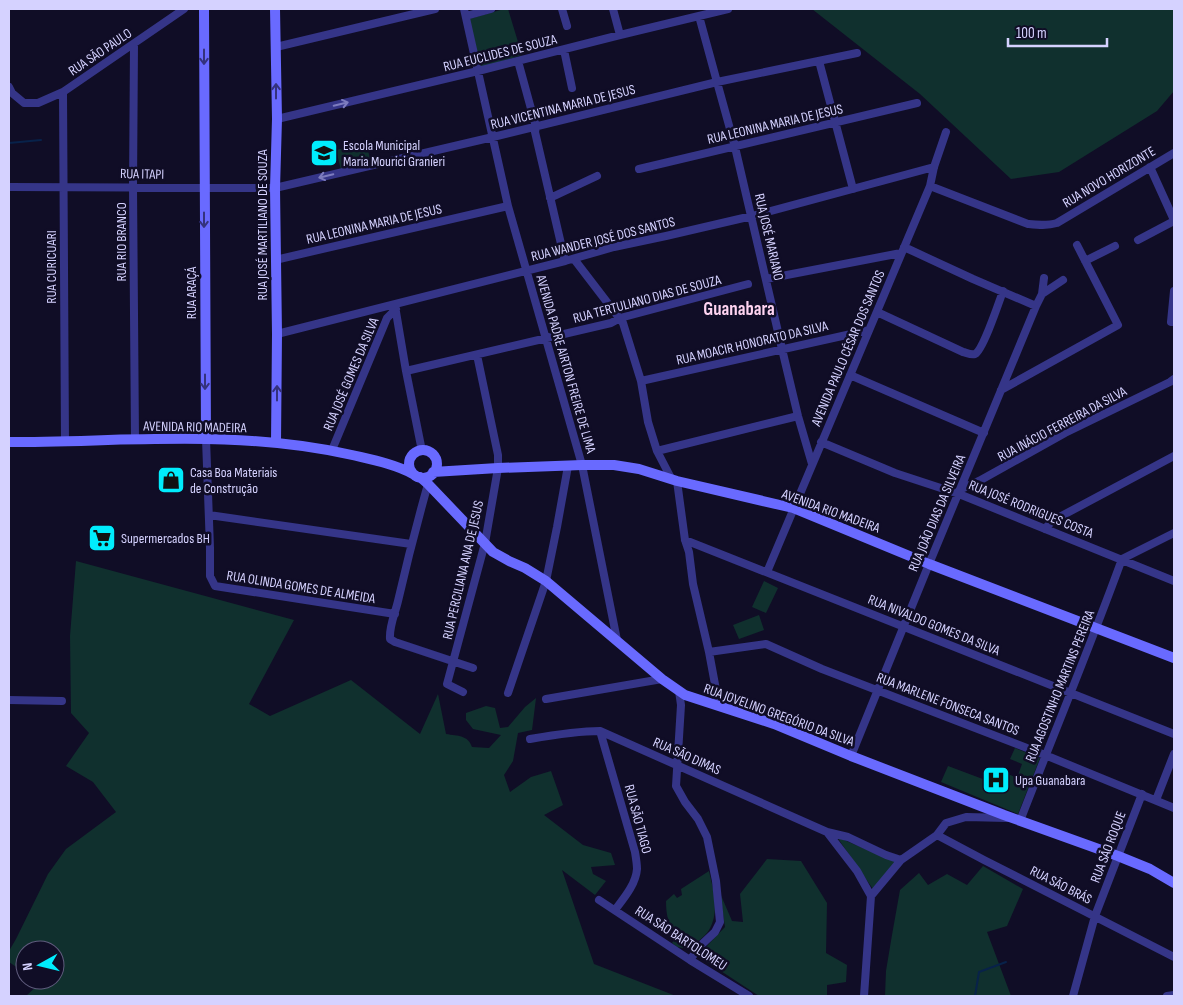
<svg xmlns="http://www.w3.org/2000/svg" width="1183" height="1005" font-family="'Sofia Sans Condensed',sans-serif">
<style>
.green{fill:#10302e}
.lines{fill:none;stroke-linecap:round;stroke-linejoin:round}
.stream{stroke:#08224a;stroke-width:2}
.street{stroke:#353588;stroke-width:8}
.secondary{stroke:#696aff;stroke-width:10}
.oneway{stroke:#34327d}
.oneway2{stroke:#7d7cbe}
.labels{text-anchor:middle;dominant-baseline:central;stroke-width:5;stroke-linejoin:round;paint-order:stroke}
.street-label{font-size:14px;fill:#d5d2ff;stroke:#100d26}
.poi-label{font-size:14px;fill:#d5d2ff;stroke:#100d26;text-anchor:start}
.district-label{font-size:19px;font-weight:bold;fill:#ffd4f1;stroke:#100d26}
</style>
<rect width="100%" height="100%" fill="#100d26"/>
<path class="green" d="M 504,9 L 508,9 L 522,55 L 481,68 L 469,19 Z
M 812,9 L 1174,9 L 1174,91 L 1157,111 L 1059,172 L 1011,179 L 920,94 Z
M 366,143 L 371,162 L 341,170 L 336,150 Z
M 76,561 L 294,620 L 249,704 L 270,716 L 351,680 L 420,734 L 438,694 L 446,734 C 458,736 468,735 472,747 L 489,748 L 501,735 L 473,729 L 466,720 L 466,713 L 486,706 L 495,708 L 500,728 L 508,727 L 525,707 L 536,698 L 532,730 L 518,733 L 513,761 L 504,775 L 510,792 L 531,777 L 551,771 L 563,805 L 544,815 L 583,845 L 611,853 L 615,865 L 591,867 L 593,874 L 606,881 L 595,895 L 562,870 L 594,964 L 676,996 L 26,996 L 39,984 L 34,980 L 55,980 L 55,950 L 25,950 L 25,973 L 9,962 L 9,951 L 16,939 L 48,874 L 66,849 L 116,812 L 93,782 L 66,766 L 89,733 L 71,713 L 70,636 Z
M 764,581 L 778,588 L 766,613 L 752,607 Z
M 759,615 L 764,630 L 739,639 L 733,625 Z
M 1015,748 L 1040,758 L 1018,814 L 941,782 L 948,766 L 988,781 L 993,768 L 995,769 L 996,776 L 1006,779 L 1008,774 L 1017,778 L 1022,764 L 1010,759 Z
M 837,837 L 898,863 L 875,892 Z
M 767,859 L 801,861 L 827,903 L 826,953 L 847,965 L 846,982 L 827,985 L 827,996 L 759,996 L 701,958 L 706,947 L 725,927 L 720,893 L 732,921 L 743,922 L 740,894 Z
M 983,866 L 1023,889 L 1007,926 L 987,932 L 1011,996 L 885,996 L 886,971 L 892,935 L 900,890 L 919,873 L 928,885 L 947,874 L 967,885 Z
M 709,871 C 713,889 720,912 709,930 C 705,937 695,943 689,949 L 677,947 L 672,943 L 677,936 C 668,925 666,914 666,901 L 674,894 L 677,898 L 682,895 L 681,889 Z"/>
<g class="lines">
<path class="stream" d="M 9,143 L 41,140
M 975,996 L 979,972 L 1006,962"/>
<path class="street" d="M 464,9 L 508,206 L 582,465 L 617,640
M 562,9 L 567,26
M 613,9 L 620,35
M 466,16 L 491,9
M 699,16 L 717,82 L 735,147 L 782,349 L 798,416 L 812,464
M 134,44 L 133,187 L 135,440
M 276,47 L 435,9
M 564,50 L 572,88
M 518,61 L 536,127 L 535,132 L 565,261
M 819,61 L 853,189
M 9,87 L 12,93 L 24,103 L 38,103 L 63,92 L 184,9
M 63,92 L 65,442
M 277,119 L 478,71 L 620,35 L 728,9
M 1150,167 L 1174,220
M 639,169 L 917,103
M 930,186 L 1028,224 C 1038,225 1047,226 1057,223 L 1174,153
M 9,187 L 275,188 L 493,137 L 717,82 L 857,53
M 550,198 L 597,176
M 1138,240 L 1174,221
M 904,247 L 973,279 L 1036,306
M 574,259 L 623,323 L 641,381 L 648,422 L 657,451 L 671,478
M 275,260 L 508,206
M 1085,261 L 1115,246
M 766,279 L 901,253
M 1042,294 L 1063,280
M 395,306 L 406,371 L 422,451
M 877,312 L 963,352 C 967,353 971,355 975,354 C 983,350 999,302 1003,291
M 1171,322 L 1174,291
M 277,334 L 565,261 L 614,247 L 666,236 L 752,216 L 934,167
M 406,371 L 611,323 L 620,318 L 748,284
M 850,375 L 984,433
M 641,381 L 869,330
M 1001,390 L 1118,325 L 1077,245
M 206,439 L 210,548 L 210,576 L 215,586 L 395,614
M 821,442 L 895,473 L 959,494 L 1174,581
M 332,450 L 387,318 L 396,309
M 657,451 L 798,416
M 677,481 L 685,540 L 689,552 L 693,584 L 709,652 L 719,706
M 428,484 C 417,523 407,562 398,601 C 395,614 389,626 390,639 L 395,642 L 473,668
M 961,489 L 979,481 L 1065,433 L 1170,382 L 1174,379
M 209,515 L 411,544
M 1045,529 L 1052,521 L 1174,456
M 685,540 L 1174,734
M 767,572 L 930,186 L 934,167 L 946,132
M 709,652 L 766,644 L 822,669 L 1045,755 L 1174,808
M 679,691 L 681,705 L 676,786 L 685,802 L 698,819 L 707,837 L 716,881 L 720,922 L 715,932 L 700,946 L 690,960
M 463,692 L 447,684 L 485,543 L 498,468 L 498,455 L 477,355
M 508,693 L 546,581 L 557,527 L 568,466
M 546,699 L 662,679
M 9,700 L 62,701
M 600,731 L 635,852 C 636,858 637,864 637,869 C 636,884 624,898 615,910
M 530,739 C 553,735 576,731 600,731 L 827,832 L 848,837 L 886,855 L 901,860
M 851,756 L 929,564 L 1036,306 L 1042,294 L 1044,278
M 1156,800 L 1174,754
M 1020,821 C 1054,733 1090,647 1122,559 L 1174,533
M 827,832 L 857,871 L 871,896
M 937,835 L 984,860 L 1174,957
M 599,900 L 690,960 L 749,996
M 864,996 L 871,896 L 901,860 L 937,835 L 946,823 L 966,817 L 1007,818
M 1073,996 L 1095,916 L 1142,794
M 1167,996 L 1174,995"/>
<path class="secondary" d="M 204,9 L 206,439
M 275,9 L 277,119 L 275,188 L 277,334 L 276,442
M 9,442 C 123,442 240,429 352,455 C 373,460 394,464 413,474
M409 464a14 14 0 1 1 28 0a14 14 0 1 1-28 0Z
M 433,472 L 498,468 L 582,465 L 614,465 L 639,469 L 677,481 L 793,508 L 929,564 L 1174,658
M 420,477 L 428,484 L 493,552 L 509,561 L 525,568 L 546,581 L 662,679 L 685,695 L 774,724 L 851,756 L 1004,815 L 1118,856 L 1150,869 L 1174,883"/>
</g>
<defs><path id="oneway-shaft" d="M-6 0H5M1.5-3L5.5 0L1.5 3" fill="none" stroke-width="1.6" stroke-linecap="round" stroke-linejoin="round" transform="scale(1.25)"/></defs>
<g class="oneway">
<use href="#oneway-shaft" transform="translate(204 57) rotate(90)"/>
<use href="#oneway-shaft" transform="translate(276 91) rotate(-90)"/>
<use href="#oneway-shaft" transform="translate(204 220) rotate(90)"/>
<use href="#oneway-shaft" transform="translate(205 382) rotate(90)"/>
<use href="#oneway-shaft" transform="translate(277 393) rotate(-90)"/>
</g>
<g class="oneway2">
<use href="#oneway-shaft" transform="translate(341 104) rotate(-13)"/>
<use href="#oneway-shaft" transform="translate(326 176) rotate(167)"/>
</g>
<defs>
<g id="school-square" transform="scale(1.4375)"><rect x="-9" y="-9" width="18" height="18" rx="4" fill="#00ecfd" stroke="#100d26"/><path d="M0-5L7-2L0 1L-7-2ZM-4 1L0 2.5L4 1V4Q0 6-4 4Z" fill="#111"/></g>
<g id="shop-square" transform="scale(1.4375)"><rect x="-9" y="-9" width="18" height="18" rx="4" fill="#00ecfd" stroke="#100d26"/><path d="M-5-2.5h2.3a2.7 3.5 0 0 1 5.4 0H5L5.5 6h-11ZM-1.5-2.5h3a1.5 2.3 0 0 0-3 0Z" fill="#111"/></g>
<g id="supermarket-square" transform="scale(1.4375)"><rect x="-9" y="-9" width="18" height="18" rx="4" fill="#00ecfd" stroke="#100d26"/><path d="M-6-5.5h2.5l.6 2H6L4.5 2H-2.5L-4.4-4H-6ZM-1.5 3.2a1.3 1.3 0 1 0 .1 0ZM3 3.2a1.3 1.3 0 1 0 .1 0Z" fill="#111"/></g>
<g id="hospital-square" transform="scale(1.4375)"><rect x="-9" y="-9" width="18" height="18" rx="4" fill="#00ecfd" stroke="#100d26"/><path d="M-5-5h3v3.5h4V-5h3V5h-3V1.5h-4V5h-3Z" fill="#111"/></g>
</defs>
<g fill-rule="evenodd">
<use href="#school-square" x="324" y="153"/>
<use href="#shop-square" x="171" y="480"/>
<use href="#supermarket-square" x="102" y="538"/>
<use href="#hospital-square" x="996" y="780"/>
</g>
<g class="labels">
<g class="street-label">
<text transform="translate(100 52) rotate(-34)">RUA SÃO PAULO</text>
<text transform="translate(500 53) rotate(-14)">RUA EUCLIDES DE SOUZA</text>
<text transform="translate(563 107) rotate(-14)">RUA VICENTINA MARIA DE JESUS</text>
<text transform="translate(775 124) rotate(-13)">RUA LEONINA MARIA DE JESUS</text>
<text transform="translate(142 174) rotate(1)">RUA ITAPI</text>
<text transform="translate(1109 177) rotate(-31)">RUA NOVO HORIZONTE</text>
<text transform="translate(374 224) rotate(-13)">RUA LEONINA MARIA DE JESUS</text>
<text transform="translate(262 225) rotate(-90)">RUA JOSÉ MARTILIANO DE SOUZA</text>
<text transform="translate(769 237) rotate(77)">RUA JOSÉ MARIANO</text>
<text transform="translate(603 239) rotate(-14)">RUA WANDER JOSÉ DOS SANTOS</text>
<text transform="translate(121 242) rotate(-90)">RUA RIO BRANCO</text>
<text transform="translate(51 267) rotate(-90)">RUA CURICUARI</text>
<text transform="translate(191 293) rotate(-90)">RUA ARAÇÁ</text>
<text transform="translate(647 299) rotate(-15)">RUA TERTULIANO DIAS DE SOUZA</text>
<text transform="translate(752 343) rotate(-13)">RUA MOACIR HONORATO DA SILVA</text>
<text transform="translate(848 348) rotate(-67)">AVENIDA PAULO CÉSAR DOS SANTOS</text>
<text transform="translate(566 364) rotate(74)">AVENIDA PADRE AIRTON FREIRE DE LIMA</text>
<text transform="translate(351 374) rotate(-67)">RUA JOSÉ GOMES DA SILVA</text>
<text transform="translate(1062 424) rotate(-28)">RUA INÁCIO FERREIRA DA SILVA</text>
<text transform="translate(195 427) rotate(1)">AVENIDA RIO MADEIRA</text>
<text transform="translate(1031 509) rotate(22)">RUA JOSÉ RODRIGUES COSTA</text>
<text transform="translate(831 511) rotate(20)">AVENIDA RIO MADEIRA</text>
<text transform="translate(937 513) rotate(-67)">RUA JOÃO DIAS DA SILVEIRA</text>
<text transform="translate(463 570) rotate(-77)">RUA PERCILIANA ANA DE JESUS</text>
<text transform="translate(301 587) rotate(9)">RUA OLINDA GOMES DE ALMEIDA</text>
<text transform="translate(934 625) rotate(22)">RUA NIVALDO GOMES DA SILVA</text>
<text transform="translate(1060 686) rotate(-68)">RUA AGOSTINHO MARTINS PEREIRA</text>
<text transform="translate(948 704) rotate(21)">RUA MARLENE FONSECA SANTOS</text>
<text transform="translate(779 715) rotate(20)">RUA JOVELINO GREGÓRIO DA SILVA</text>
<text transform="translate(687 756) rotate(24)">RUA SÃO DIMAS</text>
<text transform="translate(638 819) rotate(75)">RUA SÃO TIAGO</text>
<text transform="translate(1108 847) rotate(-69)">RUA SÃO ROQUE</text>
<text transform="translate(1061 885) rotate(27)">RUA SÃO BRÁS</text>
<text transform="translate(681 938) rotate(33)">RUA SÃO BARTOLOMEU</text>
</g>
<g class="poi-label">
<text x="343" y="145">Escola Municipal<tspan x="343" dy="16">Maria Mourici Granieri</tspan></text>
<text x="190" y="472">Casa Boa Materiais<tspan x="190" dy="16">de Construção</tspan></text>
<text x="121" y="538">Supermercados BH</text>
<text x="1015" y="780">Upa Guanabara</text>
</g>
<g class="district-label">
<text x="739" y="309">Guanabara</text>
</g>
</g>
<rect width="1183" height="1005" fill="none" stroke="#d5d2ff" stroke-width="20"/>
<g transform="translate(40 965) rotate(262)"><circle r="24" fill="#100d26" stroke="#5f5c7d"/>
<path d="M0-4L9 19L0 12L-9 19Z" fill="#00ecfd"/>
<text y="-8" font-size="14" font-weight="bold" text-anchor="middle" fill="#d5d2ff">N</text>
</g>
<path d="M1008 38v8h99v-8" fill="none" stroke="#d5d2ff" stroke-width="2.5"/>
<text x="1016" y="38" font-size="15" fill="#d5d2ff" stroke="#100d26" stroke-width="4" paint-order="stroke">100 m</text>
</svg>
